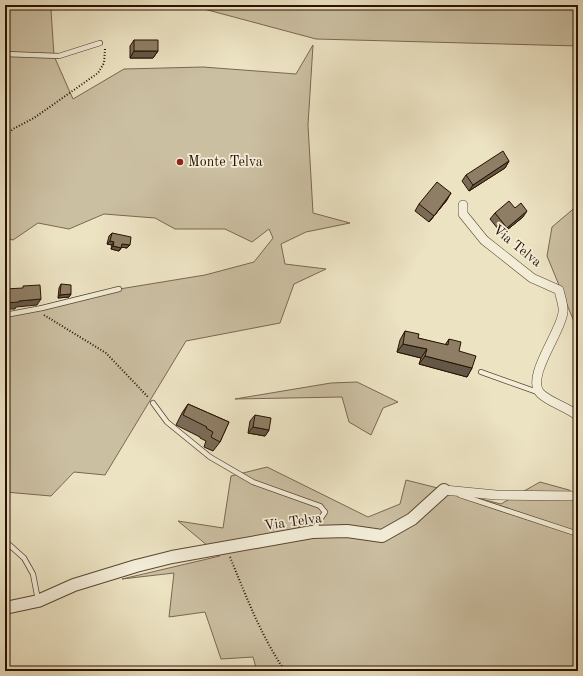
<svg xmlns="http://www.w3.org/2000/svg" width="583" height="676" font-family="'Old Standard TT',serif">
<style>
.green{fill:#cbbfa2;stroke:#7a6851}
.water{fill:#aa9c81;stroke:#76644d}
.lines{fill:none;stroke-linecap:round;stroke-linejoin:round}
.service-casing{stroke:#5a4631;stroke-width:6}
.minor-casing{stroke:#5a4631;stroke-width:10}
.tertiary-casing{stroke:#5a4631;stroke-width:14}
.path{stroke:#291100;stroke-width:2;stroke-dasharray:1 2;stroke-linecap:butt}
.service{stroke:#f3edd8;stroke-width:4.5}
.minor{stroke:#f3edd8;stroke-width:9}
.tertiary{stroke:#f3edd8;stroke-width:12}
.wall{fill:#7a6c57;stroke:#291100}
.shaded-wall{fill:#635847;stroke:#291100}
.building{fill:#8e7e65;stroke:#291100}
.poi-dot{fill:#8f2418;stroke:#f3edd8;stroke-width:1.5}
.labels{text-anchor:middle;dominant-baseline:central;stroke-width:3.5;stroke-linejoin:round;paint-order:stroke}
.poi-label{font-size:14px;fill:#291100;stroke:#f3edd8;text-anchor:start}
.street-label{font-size:14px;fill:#291100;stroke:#f3edd8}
</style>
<rect width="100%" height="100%" fill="#ece3c3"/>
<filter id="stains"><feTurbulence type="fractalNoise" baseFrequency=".005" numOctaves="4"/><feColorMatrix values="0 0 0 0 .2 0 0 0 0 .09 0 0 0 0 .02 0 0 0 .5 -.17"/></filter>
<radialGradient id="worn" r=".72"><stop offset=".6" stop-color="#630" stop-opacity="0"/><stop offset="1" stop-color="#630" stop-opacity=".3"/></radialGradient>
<path class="green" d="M 5,5 L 70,5 L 51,10 L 54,56 L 73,99 L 124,69 L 203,67 L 296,74 L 313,45 L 308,125 L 313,213 L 350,223 L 306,232 L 281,244 L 285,264 L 326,269 L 294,284 L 280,323 L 186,341 L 105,475 L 74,472 L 51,496 L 5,492 L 5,315 L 89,294 L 205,275 L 254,262 L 273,238 L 269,229 L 252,242 L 225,229 L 175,229 L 155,218 L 104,214 L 69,229 L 38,223 L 13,240 L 5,238 Z
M 189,5 L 578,5 L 578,46 L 316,39 Z
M 578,205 L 578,324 L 575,324 L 547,256 L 552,227 Z
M 357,382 L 398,402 L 383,408 L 371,435 L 349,422 L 342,397 L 235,399 L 331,383 Z
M 267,467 L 368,517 L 400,504 L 406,480 L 501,504 L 540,482 L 569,490 L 578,496 L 578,568 L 577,569 L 578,570 L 578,671 L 257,671 L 253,657 L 221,659 L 205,612 L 169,617 L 174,573 L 122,579 L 220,556 L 178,521 L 223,528 L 231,476 Z"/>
<path class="water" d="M 308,519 L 307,526 L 294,528 L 293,521 Z"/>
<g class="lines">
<g class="service-casing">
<path id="service" d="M 5,54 L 59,56 L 100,43
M 5,315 L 42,308 L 119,289
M 481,372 L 540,393
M 153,403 L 167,422 L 210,457 L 253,482 L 320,506 L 325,512 L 313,530
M 460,495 L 578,534
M 5,541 L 24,558 L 33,574 L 38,600"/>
</g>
<g class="minor-casing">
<path id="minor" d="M 463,205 L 463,214 L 484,240 L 532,278 L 559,290 C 560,296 564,306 563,312 C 562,331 524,378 541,394 C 551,403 567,407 578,416
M 444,490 L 496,495 L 578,496"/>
</g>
<g class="tertiary-casing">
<path id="tertiary" d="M 5,608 L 38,601 L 74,585 L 136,566 L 172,557 L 312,532 L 347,531 L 382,536 L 412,519 L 444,490"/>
</g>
<path class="path" d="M 5,137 L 13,129 L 34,118 L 98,73 L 104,63 L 105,49
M 44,315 L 106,353 L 148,397
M 230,557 C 246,596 261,636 285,671"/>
<use href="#service" class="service"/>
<use href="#minor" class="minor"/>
<use href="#tertiary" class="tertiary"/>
</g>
<path class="wall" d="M 134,40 L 158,51 L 153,58 L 130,58 L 130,46 Z
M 509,161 L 505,168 L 469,191 L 462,181 L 466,175 Z
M 447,200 L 429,222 L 415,211 L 419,204 Z
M 515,208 L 523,217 L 502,234 L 490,219 L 495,213 Z
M 112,233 L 130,245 L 127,248 L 122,247 L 119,251 L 111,249 L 112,245 L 107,244 L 109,236 Z
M 61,284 L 71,294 L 69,297 L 58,298 L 59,288 Z
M 405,331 L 418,338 L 445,345 L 449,339 L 472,368 L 467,377 L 419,364 L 421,358 L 397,352 L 400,340 Z
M 188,404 L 229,422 L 220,442 L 213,451 L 204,447 L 206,441 L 200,438 L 200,437 L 176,425 L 182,413 Z
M 255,415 L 269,430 L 265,436 L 248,433 L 250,421 Z"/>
<path class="shaded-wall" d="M 134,51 L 158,51 L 153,58 L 130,58 Z
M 509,161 L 505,168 L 469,191 L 473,185 Z
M 451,193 L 447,200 L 429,222 L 434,216 Z
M 527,211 L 523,217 L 502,234 L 507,228 Z
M 110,241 L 114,242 L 112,245 L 107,244 Z
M 122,244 L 130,245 L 127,248 L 120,247 Z
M 113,246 L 121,248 L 119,251 L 111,249 Z
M 71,294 L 69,297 L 58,298 L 60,295 Z
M 41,299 L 37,305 L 16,307 L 15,309 L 5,309 L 5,303 L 19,301 Z
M 403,344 L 427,349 L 421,358 L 397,352 Z
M 425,356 L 472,368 L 467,377 L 419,364 Z
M 253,427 L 269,430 L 265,436 L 248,433 Z"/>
<path class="building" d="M 134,40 L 158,40 L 158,51 L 134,51 Z
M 503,151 L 509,161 L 473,185 L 466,175 Z
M 437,182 L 451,193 L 434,216 L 419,204 Z
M 509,201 L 515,208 L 521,203 L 527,211 L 507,228 L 495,213 Z
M 112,233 L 131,237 L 130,245 L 122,244 L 121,248 L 113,246 L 114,242 L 110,241 Z
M 61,284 L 71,285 L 71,294 L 60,295 Z
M 40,285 L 41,299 L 19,301 L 19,302 L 5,303 L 5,289 L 23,288 L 23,286 Z
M 405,331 L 419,334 L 418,338 L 448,345 L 449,339 L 461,342 L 459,351 L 476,356 L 472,368 L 425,356 L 427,349 L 403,344 Z
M 188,404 L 229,422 L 220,442 L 211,437 L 213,432 L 206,428 L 207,427 L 183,415 Z
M 255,415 L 271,418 L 269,430 L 253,427 Z"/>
<circle class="poi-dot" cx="180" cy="162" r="4"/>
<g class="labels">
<g class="poi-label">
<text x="188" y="162">Monte Telva</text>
</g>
<g class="street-label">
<text transform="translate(517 246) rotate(39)">Via Telva</text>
<text transform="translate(293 522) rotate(-8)">Via Telva</text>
</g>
</g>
<rect width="583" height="676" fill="none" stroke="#ece3c3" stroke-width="20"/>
<rect x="6" y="6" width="571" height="664" fill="none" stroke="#291100" stroke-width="2"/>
<rect x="10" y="10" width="563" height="656" fill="none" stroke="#291100"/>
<rect width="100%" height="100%" filter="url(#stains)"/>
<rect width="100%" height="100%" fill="url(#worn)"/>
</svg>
